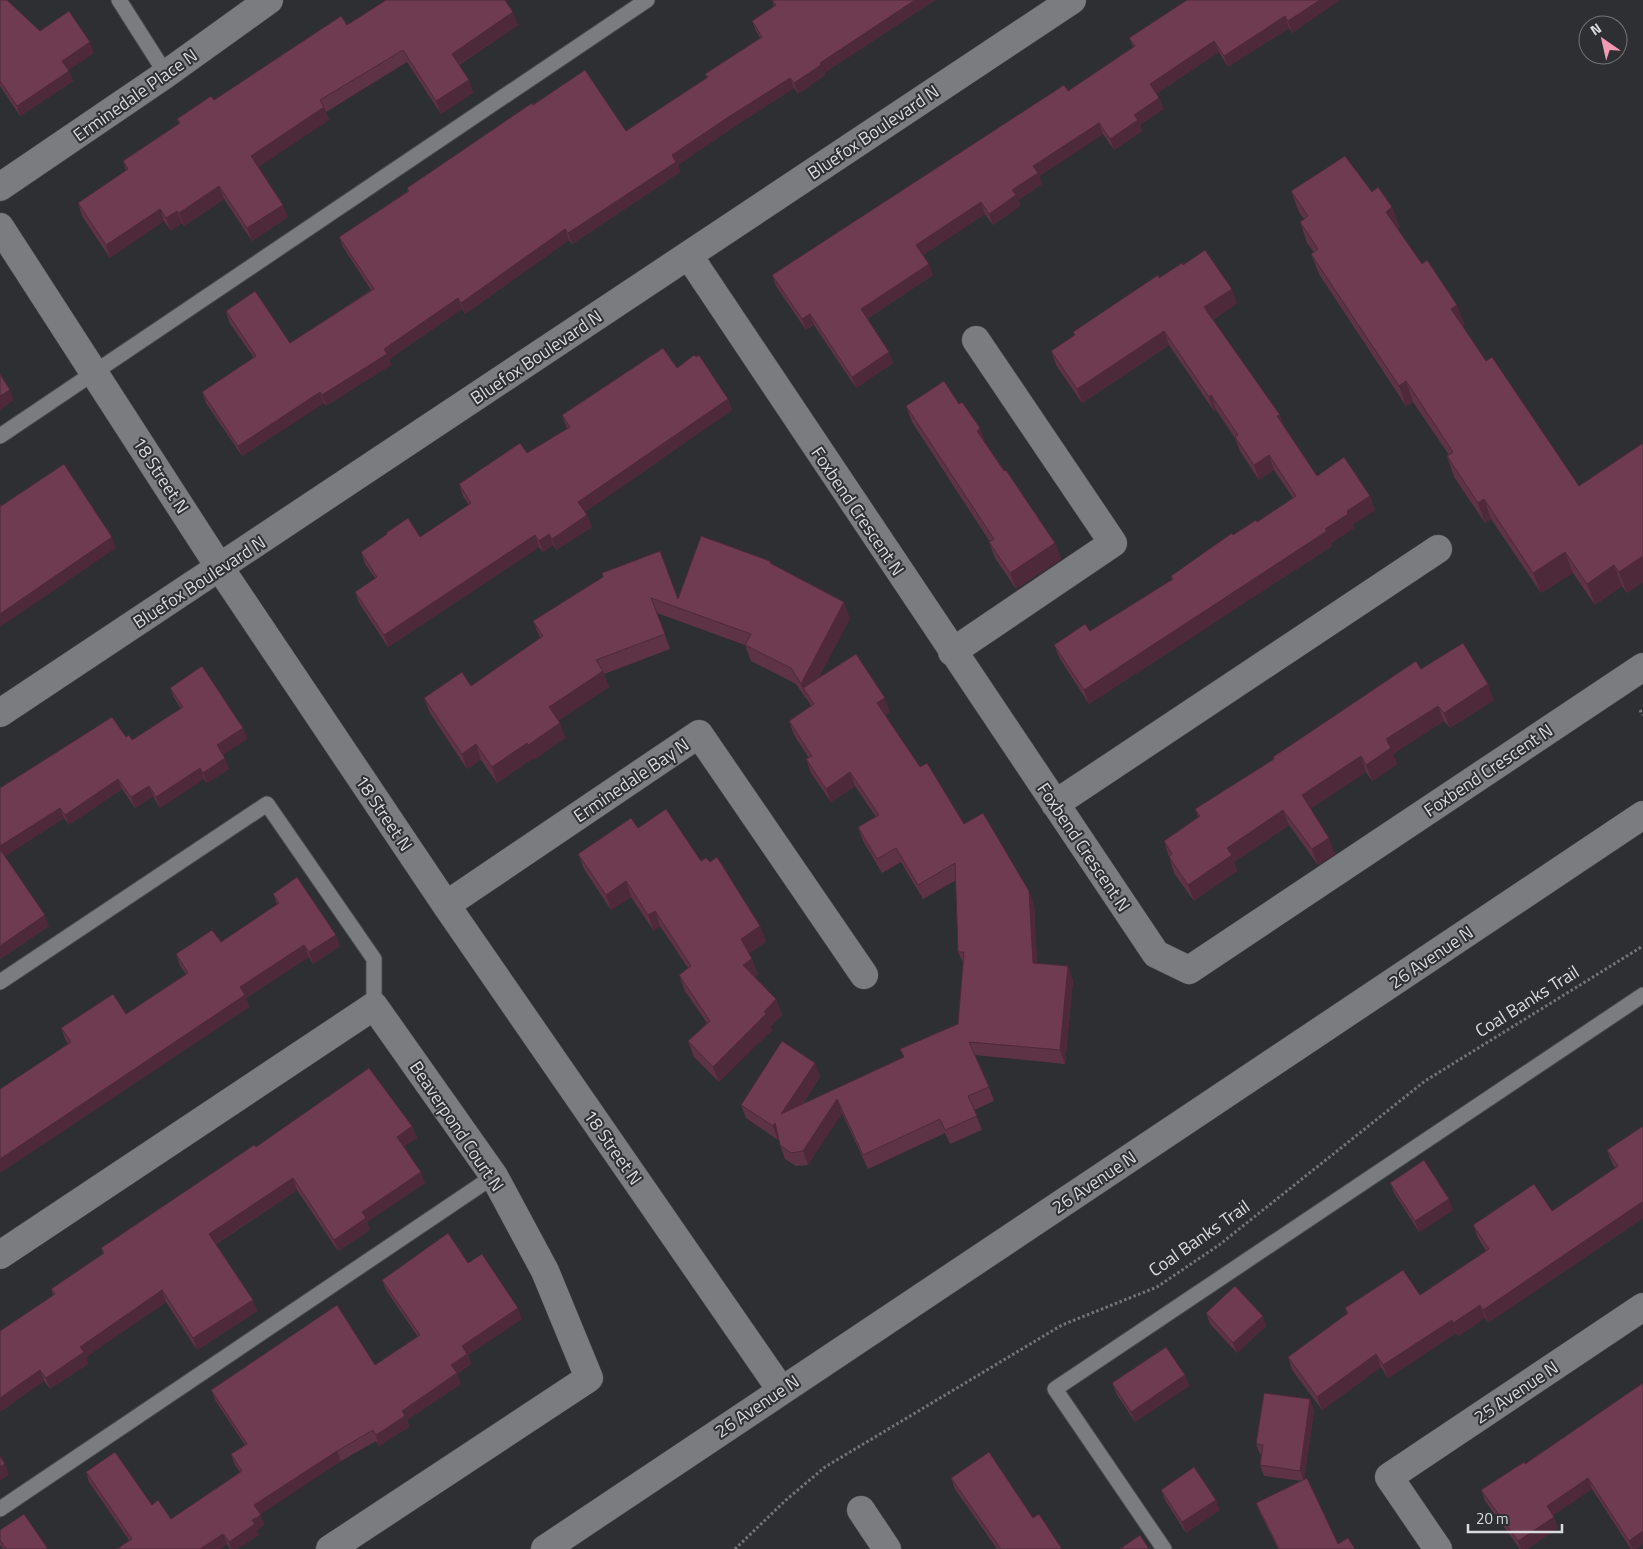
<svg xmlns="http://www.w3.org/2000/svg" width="1643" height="1549" font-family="'Titillium Web',sans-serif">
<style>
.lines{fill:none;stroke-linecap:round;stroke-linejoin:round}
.lane-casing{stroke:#494a4c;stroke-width:17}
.street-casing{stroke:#494a4c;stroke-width:29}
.secondary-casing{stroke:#494a4c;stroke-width:29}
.path{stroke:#747577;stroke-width:3;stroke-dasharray:2.5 2.5;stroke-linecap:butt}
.lane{stroke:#7b7c7f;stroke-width:15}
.street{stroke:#7b7c7f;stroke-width:28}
.secondary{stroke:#7b7c7f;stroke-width:28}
.wall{fill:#5f3346}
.shaded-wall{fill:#4d2939}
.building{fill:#6e3b51;stroke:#4d2939}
.labels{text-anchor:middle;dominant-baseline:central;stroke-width:4;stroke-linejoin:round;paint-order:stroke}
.street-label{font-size:18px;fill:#dadbdd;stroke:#2e2f32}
</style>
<rect width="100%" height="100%" fill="#2e2f32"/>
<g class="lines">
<g class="lane-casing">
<path id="lane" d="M 119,0 L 166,74
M 0,436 L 647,0
M 0,982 L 267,804 L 374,959 L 374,1006
M 0,1509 L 494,1176
M 1164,1549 L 1055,1389 L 1643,995"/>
</g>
<g class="street-casing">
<path id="street" d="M 0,187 L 166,74 L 269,0
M 0,227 L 220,568 L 446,905 L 781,1390
M 689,256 L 1156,954 L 1189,970 L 1643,667
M 952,652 L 1113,543 L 976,340
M 0,713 L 1072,0
M 1055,804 L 1438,549
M 446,905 L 699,734 L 864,975
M 0,1255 L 374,1006 L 494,1176 L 545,1271 L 589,1378 L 330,1549
M 861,1510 L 887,1549
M 1438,1549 L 1389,1477 L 1643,1307"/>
</g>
<g class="secondary-casing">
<path id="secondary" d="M 545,1549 L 1643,815"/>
</g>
<path class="path" d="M 1640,710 L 1643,715
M 735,1549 L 786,1500 L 825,1467 L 1062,1325 L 1157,1287 L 1219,1245 L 1425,1081 L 1643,946"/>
<use href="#lane" class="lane"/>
<use href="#street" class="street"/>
<use href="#secondary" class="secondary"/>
</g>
<path class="wall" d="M 0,0 L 40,31 L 94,53 L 68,70 L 73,81 L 20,116 L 0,86 Z
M 772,0 L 935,0 L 824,73 L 825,75 L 798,94 L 794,88 L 731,129 L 678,165 L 680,172 L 572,244 L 569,240 L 465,314 L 462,309 L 389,359 L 391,365 L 326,406 L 324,403 L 242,456 L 206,403 L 202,392 L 254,358 L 229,322 L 226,311 L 290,343 L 371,290 L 343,247 L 339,237 L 408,191 L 407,188 L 533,105 L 626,131 L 707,78 L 705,74 L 760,38 L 756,31 L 752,21 L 774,6 Z
M 1187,0 L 1340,0 L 1292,33 L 1289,28 L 1228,67 L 1219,52 L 1156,94 L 1159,98 L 1163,109 L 1140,125 L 1142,131 L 1114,150 L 1103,134 L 1039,176 L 1042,184 L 1018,200 L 1020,206 L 993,225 L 985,214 L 923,255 L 933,275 L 867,319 L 889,352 L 893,363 L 856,388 L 814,325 L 806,330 L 776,286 L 772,275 L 1068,91 L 1133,47 L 1129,38 Z
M 347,25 L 518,25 L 459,65 L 469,80 L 473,93 L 441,114 L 407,62 L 326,112 L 329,120 L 258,167 L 288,217 L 252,241 L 224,199 L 184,226 L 182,223 L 171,231 L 164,221 L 110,258 L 82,216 L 78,203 L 126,171 L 123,161 L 179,124 L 177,119 L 214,100 Z
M 1291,191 L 1372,192 L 1400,227 L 1397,229 L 1465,325 L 1463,326 L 1486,361 L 1579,486 L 1643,443 L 1643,582 L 1627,593 L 1622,586 L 1595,605 L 1573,573 L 1541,593 L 1491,519 L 1485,523 L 1454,477 L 1447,456 L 1449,455 L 1413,402 L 1406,406 L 1319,274 L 1311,254 L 1314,252 L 1307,243 L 1300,222 L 1304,219 L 1299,212 Z
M 1183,265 L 1237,303 L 1213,320 L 1317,476 L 1370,496 L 1375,510 L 1352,525 L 1354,528 L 1331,543 L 1332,546 L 1089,704 L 1060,659 L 1054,645 L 1090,631 L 1172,580 L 1171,576 L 1233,535 L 1257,522 L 1293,498 L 1274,470 L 1259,480 L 1240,451 L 1235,438 L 1216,410 L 1214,411 L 1169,345 L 1082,403 L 1056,365 L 1051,351 L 1074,335 L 1073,332 L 1159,278 Z
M 677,368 L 728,399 L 732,410 L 585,512 L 592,527 L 556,550 L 553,545 L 543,552 L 539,547 L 388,647 L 359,603 L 355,592 L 375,578 L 365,564 L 361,552 L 387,535 L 386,533 L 420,537 L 469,505 L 463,496 L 459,484 L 527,453 L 567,429 L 562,415 Z
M 906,406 L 986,444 L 1055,543 L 1061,559 L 1016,589 L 995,558 L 989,542 L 990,542 L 912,422 Z
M 770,561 L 772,564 L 850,618 L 818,679 L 890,712 L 885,715 L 920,767 L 964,824 L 1029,891 L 1034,904 L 1037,964 L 1068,966 L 1073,980 L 1065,1064 L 975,1055 L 989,1087 L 994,1101 L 974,1110 L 982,1130 L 950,1144 L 945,1133 L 868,1169 L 842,1113 L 808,1165 L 796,1166 L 785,1159 L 780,1145 L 779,1139 L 778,1140 L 746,1118 L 741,1105 L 815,1063 L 820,1077 L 802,1105 L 904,1058 L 900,1049 L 958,1024 L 963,963 L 958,952 L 956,880 L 923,899 L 901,862 L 882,873 L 863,841 L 858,827 L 876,817 L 855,786 L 831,802 L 811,773 L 806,759 L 809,758 L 794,735 L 789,721 L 811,706 L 807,699 L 807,700 L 796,684 L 751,661 L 745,645 L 657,613 L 670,649 L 604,674 L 609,687 L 558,720 L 565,738 L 534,760 L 533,758 L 497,783 L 481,760 L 467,769 L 430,713 L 424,698 L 471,686 L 540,638 L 533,621 L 603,577 L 678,599 Z
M 1421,669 L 1494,700 L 1450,728 L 1444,721 L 1393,754 L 1397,764 L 1372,781 L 1366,772 L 1310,809 L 1335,854 L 1318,865 L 1289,825 L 1234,862 L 1237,871 L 1194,901 L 1174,873 L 1164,841 L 1198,817 L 1195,809 Z
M 170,688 L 243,728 L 247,739 L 223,754 L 229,769 L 207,783 L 204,779 L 160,808 L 153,796 L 135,808 L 122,789 L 69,825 L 64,818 L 5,856 L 49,926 L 0,959 L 0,788 L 126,737 L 132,740 L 181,709 L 174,698 Z
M 638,828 L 701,861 L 710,862 L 760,926 L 766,942 L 749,953 L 758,975 L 754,977 L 776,999 L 782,1015 L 770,1027 L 772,1030 L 719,1082 L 694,1057 L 688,1041 L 707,1023 L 685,991 L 679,975 L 688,968 L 660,926 L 654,931 L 631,897 L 611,910 L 584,869 L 578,854 Z
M 273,894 L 340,946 L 313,964 L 309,957 L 246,998 L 249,1007 L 42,1145 L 68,1044 L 65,1039 L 61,1028 L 126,1014 L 186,974 L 180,966 L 176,954 L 221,942 L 277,904 Z
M 412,1126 L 417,1138 L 404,1146 L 425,1183 L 367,1222 L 370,1230 L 338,1251 L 297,1190 L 216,1244 L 253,1300 L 257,1311 L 197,1350 L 166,1302 L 86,1357 L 88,1364 L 50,1389 L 44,1381 L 0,1412 L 53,1295 L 51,1289 L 103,1254 L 101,1248 L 256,1147 Z
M 1643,1126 L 1643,1218 L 1488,1323 L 1485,1318 L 1458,1336 L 1456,1333 L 1388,1378 L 1381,1367 L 1322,1410 L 1292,1370 L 1288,1357 L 1347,1314 L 1345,1308 L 1420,1295 L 1486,1251 L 1478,1238 L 1473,1225 L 1552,1211 L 1615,1168 L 1612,1163 L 1607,1150 Z
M 1390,1183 L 1453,1210 L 1419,1232 L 1394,1193 Z
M 468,1263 L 522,1319 L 468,1355 L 471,1364 L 457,1374 L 461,1384 L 407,1420 L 409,1427 L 379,1446 L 376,1441 L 341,1461 L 260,1514 L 264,1525 L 257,1530 L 259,1535 L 237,1549 L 230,1549 L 227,1544 L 220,1549 L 117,1549 L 129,1540 L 89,1482 L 86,1472 L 152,1505 L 171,1519 L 240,1472 L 235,1465 L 231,1454 L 245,1445 L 215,1400 L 211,1390 L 375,1365 L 418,1337 L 386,1290 L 382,1280 Z
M 1206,1313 L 1266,1326 L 1237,1353 L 1210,1324 Z
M 1185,1375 L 1189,1386 L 1135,1422 L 1116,1393 L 1112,1383 Z
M 1643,1383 L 1643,1544 L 1636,1549 L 1631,1549 L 1592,1489 L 1553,1515 L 1558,1528 L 1527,1549 L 1520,1549 L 1485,1501 L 1481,1490 L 1525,1464 Z
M 1314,1410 L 1304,1480 L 1338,1544 L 1355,1549 L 1278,1549 L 1260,1513 L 1256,1503 L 1302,1481 L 1264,1476 L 1260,1465 L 1261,1455 L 1260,1454 L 1256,1444 Z
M 951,1478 L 1033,1518 L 1062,1549 L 997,1549 L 955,1489 Z
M 1161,1490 L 1220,1510 L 1186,1533 L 1165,1500 Z
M 0,1530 L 48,1549 L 3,1549 L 0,1545 Z"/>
<path class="shaded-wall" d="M 915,0 L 935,0 L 824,73 L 825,75 L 798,94 L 794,83 L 820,63 Z
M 1320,0 L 1340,0 L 1292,33 L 1288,21 Z
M 513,12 L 518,25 L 456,66 L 452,54 Z
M 1285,16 L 1289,28 L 1228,67 L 1224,56 Z
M 1214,41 L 1219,52 L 1154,95 L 1150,84 Z
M 90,42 L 94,53 L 66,72 L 62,61 Z
M 69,71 L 73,81 L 20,116 L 17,106 Z
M 790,78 L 794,88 L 731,129 L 678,165 L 680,172 L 572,244 L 568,233 L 672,155 L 727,118 Z
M 469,80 L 473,93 L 441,114 L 436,101 Z
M 1159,98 L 1163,109 L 1140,125 L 1142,131 L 1114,150 L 1110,139 L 1134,115 Z
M 324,107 L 329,120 L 256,169 L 251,156 Z
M 1099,123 L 1103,134 L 1039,176 L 1042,184 L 1018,200 L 1020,206 L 993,225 L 989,214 L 1012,190 L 1033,166 Z
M 219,186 L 224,199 L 184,226 L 179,213 Z
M 981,202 L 985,214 L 920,257 L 916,245 Z
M 283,205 L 288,217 L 252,241 L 247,228 Z
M 1392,207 L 1400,227 L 1393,232 L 1386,212 Z
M 160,209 L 164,221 L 110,258 L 106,245 Z
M 177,211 L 182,223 L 171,231 L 166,218 Z
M 565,229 L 569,240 L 465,314 L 461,303 Z
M 929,264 L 933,275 L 865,320 L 861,309 Z
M 1232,289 L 1237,303 L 1209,322 L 1204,307 Z
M 458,298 L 462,309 L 389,359 L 391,365 L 326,406 L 322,395 L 384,349 Z
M 1457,305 L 1465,325 L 1459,329 L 1451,309 Z
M 810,314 L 814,325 L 806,330 L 802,319 Z
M 1164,331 L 1169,345 L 1082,403 L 1077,389 Z
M 889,352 L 893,363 L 856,388 L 852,377 Z
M 1406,381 L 1413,402 L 1406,406 L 1399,386 Z
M 10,390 L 14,400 L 0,410 L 0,396 Z
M 320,392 L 324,403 L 242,456 L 238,446 Z
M 1211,395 L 1216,410 L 1214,411 L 1209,397 Z
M 728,399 L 732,410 L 583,513 L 578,502 Z
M 1280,415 L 1285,429 L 1277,416 Z
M 980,428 L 986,444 L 977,431 Z
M 1269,455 L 1274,470 L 1259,480 L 1254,465 Z
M 1370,496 L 1375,510 L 1352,525 L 1354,528 L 1331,543 L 1332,546 L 1089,704 L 1084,690 L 1325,529 L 1347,511 Z
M 1484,499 L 1491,519 L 1485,523 L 1478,503 Z
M 587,515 L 592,527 L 556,550 L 552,539 Z
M 549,534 L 553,545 L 543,552 L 539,541 Z
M 535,535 L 539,547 L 388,647 L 384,635 Z
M 112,537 L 116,548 L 0,627 L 0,614 Z
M 1055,543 L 1061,559 L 1016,589 L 1010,573 Z
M 1565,552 L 1573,573 L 1541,593 L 1533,573 Z
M 1643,556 L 1643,582 L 1627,593 L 1619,572 Z
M 1614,565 L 1622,586 L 1595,605 L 1587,584 Z
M 844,602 L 850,618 L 809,696 L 803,688 L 807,700 L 801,684 Z
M 603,671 L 609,687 L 555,723 L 549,707 Z
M 1488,684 L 1494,700 L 1450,728 L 1444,713 Z
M 885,698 L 890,712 L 882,717 L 877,703 Z
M 1438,706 L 1444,721 L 1393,754 L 1397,764 L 1372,781 L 1366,765 L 1386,739 Z
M 560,723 L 565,738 L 534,760 L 528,745 Z
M 243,728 L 247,739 L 221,756 L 217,745 Z
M 527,743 L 533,758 L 497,783 L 492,767 Z
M 476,744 L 481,760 L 467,769 L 462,754 Z
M 1361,756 L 1366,772 L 1307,811 L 1302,795 Z
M 225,758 L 229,769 L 207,783 L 203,773 Z
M 200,768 L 204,779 L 160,808 L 156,797 Z
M 850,772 L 855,786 L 831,802 L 826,789 Z
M 118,779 L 122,789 L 69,825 L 65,815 Z
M 149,786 L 153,796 L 135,808 L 131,797 Z
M 60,808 L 64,818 L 3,858 L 0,850 L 0,846 Z
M 1283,810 L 1289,825 L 1234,862 L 1237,871 L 1194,901 L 1188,885 L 1227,848 Z
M 1329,838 L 1335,854 L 1318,865 L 1312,849 Z
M 626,881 L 631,897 L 611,910 L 606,895 Z
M 1029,891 L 1034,904 L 1038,977 L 1033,963 Z
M 655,911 L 660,926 L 654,931 L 648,915 Z
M 45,915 L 49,926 L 0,959 L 0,946 Z
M 760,926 L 766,942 L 747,955 L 741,939 Z
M 336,935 L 340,946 L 313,964 L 309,952 Z
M 304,945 L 309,957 L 246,998 L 249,1007 L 0,1173 L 0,1159 L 240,987 Z
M 752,959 L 758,975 L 749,981 L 743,965 Z
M 1068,966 L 1073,980 L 1065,1064 L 1060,1050 Z
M 776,999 L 782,1015 L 770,1027 L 772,1030 L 719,1082 L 713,1067 L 764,1012 Z
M 815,1063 L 820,1077 L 786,1128 L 781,1114 Z
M 837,1099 L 842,1113 L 808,1165 L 803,1151 Z
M 775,1123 L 780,1137 L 778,1140 L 773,1126 Z
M 412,1126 L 417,1138 L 401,1148 L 397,1137 Z
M 421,1172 L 425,1183 L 367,1222 L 370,1230 L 338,1251 L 334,1240 L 362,1212 Z
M 293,1178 L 297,1190 L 213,1245 L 209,1234 Z
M 1449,1199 L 1453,1210 L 1419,1232 L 1415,1221 Z
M 1642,1202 L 1643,1206 L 1643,1218 L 1488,1323 L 1483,1310 Z
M 162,1290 L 166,1302 L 86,1357 L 88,1364 L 50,1389 L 46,1378 L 80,1347 Z
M 253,1300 L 257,1311 L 197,1350 L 193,1338 Z
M 1480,1305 L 1485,1318 L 1458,1336 L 1453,1323 Z
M 518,1308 L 522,1319 L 468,1355 L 471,1364 L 457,1374 L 461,1384 L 407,1420 L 409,1427 L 379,1446 L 376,1435 L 451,1365 L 462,1346 Z
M 1263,1316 L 1266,1326 L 1237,1353 L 1233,1343 Z
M 1452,1320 L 1456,1333 L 1388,1378 L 1383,1365 Z
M 1376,1354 L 1381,1367 L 1322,1410 L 1317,1397 Z
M 40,1370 L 44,1381 L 0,1412 L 0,1398 Z
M 1185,1375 L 1189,1386 L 1135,1422 L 1131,1412 Z
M 1310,1399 L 1314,1410 L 1304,1481 L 1300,1471 Z
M 337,1451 L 341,1461 L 258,1516 L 254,1505 Z
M 5,1464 L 9,1475 L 0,1481 L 0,1467 Z
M 1588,1478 L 1592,1489 L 1551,1517 L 1547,1506 Z
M 1216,1500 L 1220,1510 L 1186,1533 L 1182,1522 Z
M 261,1515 L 264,1525 L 257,1530 L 259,1535 L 237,1549 L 231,1549 L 229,1542 L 252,1520 Z
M 1554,1517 L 1558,1528 L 1527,1549 L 1521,1549 L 1518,1541 Z
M 1643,1531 L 1643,1544 L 1636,1549 L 1632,1549 L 1629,1541 Z
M 223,1534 L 227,1544 L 220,1549 L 200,1549 Z"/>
<path class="building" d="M 0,0 L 7,0 L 40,31 L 69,11 L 90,42 L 62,61 L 69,71 L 17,106 L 0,81 Z
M 386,0 L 505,0 L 513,12 L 452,54 L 469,80 L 436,101 L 403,50 L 320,100 L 324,107 L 251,156 L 283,205 L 247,228 L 219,186 L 179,213 L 177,211 L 166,218 L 160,209 L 106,245 L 78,203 L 128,169 L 123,161 L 180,123 L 177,119 L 211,96 L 214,100 L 341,16 L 347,25 Z
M 772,0 L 915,0 L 820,63 L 821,65 L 794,83 L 790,78 L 727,118 L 672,155 L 676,162 L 568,233 L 565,229 L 461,303 L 458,298 L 384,349 L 387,354 L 322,395 L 320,392 L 238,446 L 202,392 L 256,356 L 226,311 L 255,291 L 290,343 L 374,289 L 339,237 L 409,191 L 407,188 L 532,103 L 533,105 L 585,70 L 626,131 L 708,77 L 705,74 L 762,37 L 752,21 L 776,5 Z
M 1187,0 L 1320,0 L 1288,21 L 1285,16 L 1224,56 L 1214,41 L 1150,84 L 1159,98 L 1134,115 L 1138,120 L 1110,139 L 1099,123 L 1033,166 L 1038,173 L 1012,190 L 1016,195 L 989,214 L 981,202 L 916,245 L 929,264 L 861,309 L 889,352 L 852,377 L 810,314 L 802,319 L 772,275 L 1064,85 L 1068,91 L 1135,46 L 1129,38 Z
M 1345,156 L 1372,192 L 1378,187 L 1392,207 L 1386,212 L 1422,264 L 1427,260 L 1457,305 L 1451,309 L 1486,361 L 1492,357 L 1579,486 L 1643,443 L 1643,556 L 1619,572 L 1614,565 L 1587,584 L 1565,552 L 1533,573 L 1484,499 L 1478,503 L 1447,456 L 1453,452 L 1406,381 L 1399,386 L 1311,254 L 1318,249 L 1300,222 L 1308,216 L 1291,191 Z
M 1205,250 L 1232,289 L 1204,307 L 1280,415 L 1277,416 L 1317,476 L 1344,457 L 1370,496 L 1347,511 L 1348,514 L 1325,529 L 1327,531 L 1084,690 L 1054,645 L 1085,624 L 1090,631 L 1173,579 L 1171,576 L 1232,533 L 1233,535 L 1256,520 L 1257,522 L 1296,496 L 1269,455 L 1254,465 L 1235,437 L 1238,435 L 1211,395 L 1209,397 L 1164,331 L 1077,389 L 1051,351 L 1075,335 L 1073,332 L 1158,275 L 1159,278 L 1182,263 L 1183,265 Z
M 663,348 L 677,368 L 694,355 L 696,357 L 699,355 L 728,399 L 578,502 L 587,515 L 552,539 L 549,534 L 539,541 L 535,535 L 384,635 L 355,592 L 377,577 L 361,552 L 387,534 L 386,533 L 408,518 L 420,537 L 471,503 L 459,484 L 520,443 L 527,453 L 570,427 L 562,415 Z
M 0,374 L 10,390 L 0,396 Z
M 944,381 L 959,404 L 962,402 L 980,428 L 977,431 L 1004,471 L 1006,470 L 1055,543 L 1010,573 L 989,542 L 994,539 L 906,406 Z
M 64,464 L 112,537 L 0,614 L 0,504 L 1,506 Z
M 701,536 L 770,561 L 770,563 L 844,602 L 801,684 L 791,668 L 745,645 L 751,634 L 651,598 L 665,634 L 596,660 L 603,671 L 549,707 L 560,723 L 528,745 L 527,743 L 492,767 L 476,744 L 462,754 L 424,698 L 462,672 L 471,686 L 543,636 L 533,621 L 603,577 L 602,573 L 660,551 L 678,599 Z
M 1463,643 L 1488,684 L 1444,713 L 1438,706 L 1386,739 L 1391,748 L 1366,765 L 1361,756 L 1302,795 L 1329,838 L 1312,849 L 1283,810 L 1227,848 L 1232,855 L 1188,885 L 1169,857 L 1172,854 L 1164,841 L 1200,816 L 1195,809 L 1274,759 L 1273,757 L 1416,661 L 1421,669 Z
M 856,654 L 885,698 L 877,703 L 920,767 L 927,763 L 964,824 L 983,813 L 1029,891 L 1033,963 L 1068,966 L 1060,1050 L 969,1042 L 989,1087 L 968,1096 L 977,1116 L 945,1130 L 940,1119 L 863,1155 L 837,1099 L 803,1151 L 791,1153 L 780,1145 L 775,1123 L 773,1126 L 741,1105 L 782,1041 L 815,1063 L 781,1114 L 904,1057 L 900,1049 L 958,1024 L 964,952 L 958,952 L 955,863 L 918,885 L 896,848 L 877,859 L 858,827 L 879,815 L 850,772 L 826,789 L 806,759 L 812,756 L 789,721 L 814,704 L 803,688 Z
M 202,666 L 243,728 L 217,745 L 225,758 L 203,773 L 200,768 L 156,797 L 149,786 L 131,797 L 118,779 L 65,815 L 60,808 L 0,846 L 0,788 L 112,717 L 126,737 L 129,735 L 132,740 L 183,707 L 170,688 Z
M 666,809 L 701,861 L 706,858 L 710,862 L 717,857 L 760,926 L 741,939 L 752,959 L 743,965 L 776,999 L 764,1012 L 766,1014 L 713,1067 L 688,1041 L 710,1021 L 679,975 L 691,966 L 655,911 L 648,915 L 626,881 L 606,895 L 578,854 L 631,818 L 638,828 Z
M 0,849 L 45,915 L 0,946 Z
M 297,877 L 336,935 L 309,952 L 304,945 L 240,987 L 245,995 L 0,1159 L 0,1089 L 71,1042 L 61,1028 L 113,994 L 126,1014 L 188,973 L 176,954 L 212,930 L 221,942 L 279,903 L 273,894 Z
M 369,1068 L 412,1126 L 397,1137 L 421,1172 L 362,1212 L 366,1218 L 334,1240 L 293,1178 L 209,1234 L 253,1300 L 193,1338 L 162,1290 L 80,1347 L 84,1352 L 46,1378 L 40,1370 L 0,1398 L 0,1331 L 55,1294 L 51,1289 L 104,1253 L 101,1248 L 254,1145 L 256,1147 Z
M 1643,1126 L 1643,1204 L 1642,1202 L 1483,1310 L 1480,1305 L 1453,1323 L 1452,1320 L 1383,1365 L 1376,1354 L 1317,1397 L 1288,1357 L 1348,1313 L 1345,1308 L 1403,1270 L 1420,1295 L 1489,1249 L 1473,1225 L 1534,1184 L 1552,1211 L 1618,1166 L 1607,1150 Z
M 1424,1160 L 1449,1199 L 1415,1221 L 1390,1183 Z
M 448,1233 L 468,1263 L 482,1254 L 518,1308 L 462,1346 L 467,1354 L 451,1365 L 457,1373 L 402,1411 L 405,1416 L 376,1435 L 373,1430 L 337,1451 L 254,1505 L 261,1515 L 252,1520 L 255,1524 L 229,1542 L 223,1534 L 200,1549 L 117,1549 L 132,1539 L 86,1472 L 115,1452 L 152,1505 L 158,1500 L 171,1519 L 242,1471 L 231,1454 L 247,1444 L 211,1390 L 337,1305 L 375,1365 L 420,1335 L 382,1280 Z
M 1235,1286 L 1263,1316 L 1233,1343 L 1206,1313 Z
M 1166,1347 L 1185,1375 L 1131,1412 L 1112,1383 Z
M 1643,1383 L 1643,1531 L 1629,1541 L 1588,1478 L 1547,1506 L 1554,1517 L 1518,1541 L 1481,1490 L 1524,1462 L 1525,1464 Z
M 1264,1393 L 1310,1399 L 1300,1471 L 1260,1465 L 1263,1445 L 1256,1444 Z
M 989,1452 L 1033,1518 L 1039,1514 L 1062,1549 L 1001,1549 L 951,1478 Z
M 0,1456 L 5,1464 L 0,1467 Z
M 1194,1467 L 1216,1500 L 1182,1522 L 1161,1490 Z
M 1307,1478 L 1338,1544 L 1348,1538 L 1355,1549 L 1279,1549 L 1256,1503 Z
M 24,1514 L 48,1549 L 6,1549 L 0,1540 L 0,1530 Z
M 1140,1535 L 1149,1549 L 1120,1549 Z"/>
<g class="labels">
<g class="street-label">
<text transform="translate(135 95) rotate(-35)">Erminedale Place N</text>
<text transform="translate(873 132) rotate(-34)">Bluefox Boulevard N</text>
<text transform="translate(536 357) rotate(-34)">Bluefox Boulevard N</text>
<text transform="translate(161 475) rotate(57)">18 Street N</text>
<text transform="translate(858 511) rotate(56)">Foxbend Crescent N</text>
<text transform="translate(199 582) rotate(-33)">Bluefox Boulevard N</text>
<text transform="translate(1488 770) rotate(-34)">Foxbend Crescent N</text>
<text transform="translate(631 780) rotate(-34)">Erminedale Bay N</text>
<text transform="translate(384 813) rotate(56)">18 Street N</text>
<text transform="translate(1084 847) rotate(56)">Foxbend Crescent N</text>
<text transform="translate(1431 957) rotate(-34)">26 Avenue N</text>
<text transform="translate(1527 1001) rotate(-32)">Coal Banks Trail</text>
<text transform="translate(457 1126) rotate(56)">Beaverpond Court N</text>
<text transform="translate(613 1147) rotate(55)">18 Street N</text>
<text transform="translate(1094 1182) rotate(-34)">26 Avenue N</text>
<text transform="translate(1199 1238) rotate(-35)">Coal Banks Trail</text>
<text transform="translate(1516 1392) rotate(-34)">25 Avenue N</text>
<text transform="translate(757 1406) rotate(-34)">26 Avenue N</text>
</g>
</g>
<g transform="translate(1603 40) rotate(326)"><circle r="24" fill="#2e2f32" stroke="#737476"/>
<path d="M0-4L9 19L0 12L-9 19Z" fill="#f19ab3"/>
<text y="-8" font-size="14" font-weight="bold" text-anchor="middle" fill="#dadbdd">N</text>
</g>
<path d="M1468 1524v8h94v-8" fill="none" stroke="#dadbdd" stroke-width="2.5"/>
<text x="1476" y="1524" font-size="15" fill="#dadbdd" stroke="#2e2f32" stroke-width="4" paint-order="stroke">20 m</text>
</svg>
